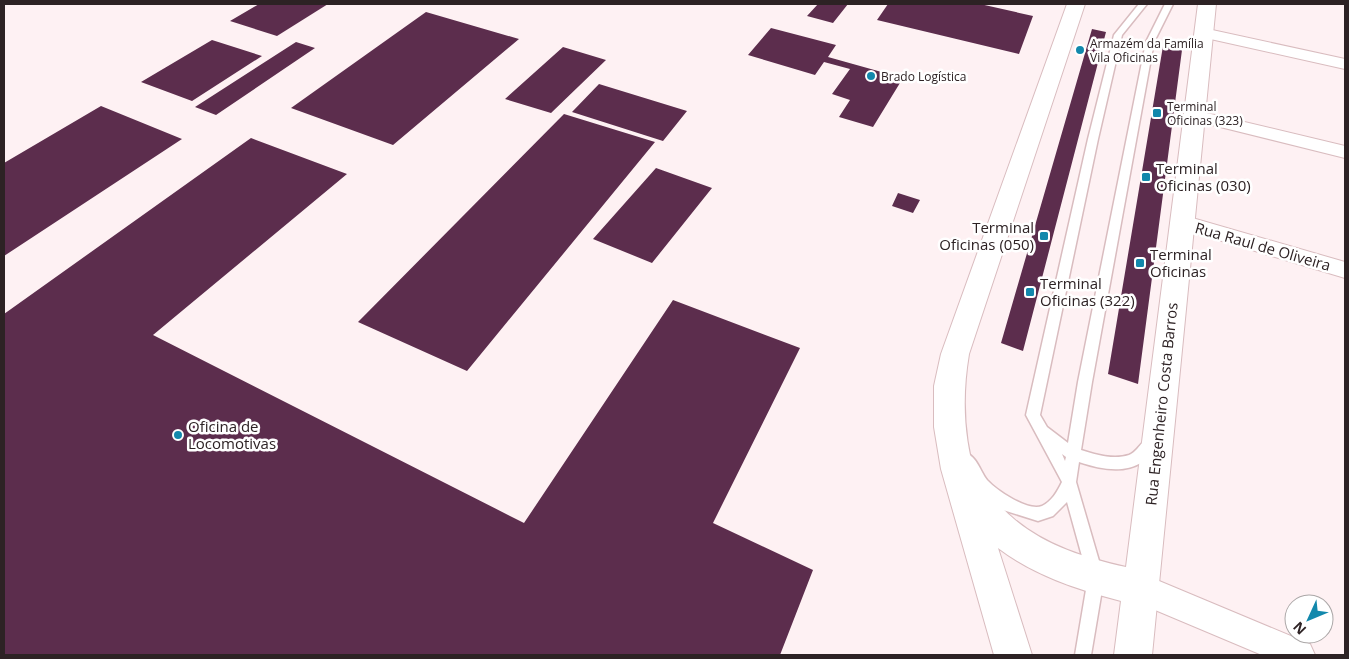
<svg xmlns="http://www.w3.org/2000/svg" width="1349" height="659" font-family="'Open Sans',sans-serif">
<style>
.building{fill:#5c2d4d}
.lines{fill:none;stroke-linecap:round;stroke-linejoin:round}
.lane-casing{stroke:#d9bcbf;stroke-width:3}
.street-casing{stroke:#d9bcbf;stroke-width:2}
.secondary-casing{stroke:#d9bcbf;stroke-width:2}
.lane{fill:#fff;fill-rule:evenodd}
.street{fill:#fff;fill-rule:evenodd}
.secondary{fill:#fff;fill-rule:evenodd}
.poi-dot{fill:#1288ac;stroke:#fff;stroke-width:2}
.labels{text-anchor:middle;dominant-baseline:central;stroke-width:5;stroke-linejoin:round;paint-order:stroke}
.far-poi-label{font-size:12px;fill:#2d2224;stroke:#fff;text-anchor:start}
.poi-label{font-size:15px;fill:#2d2224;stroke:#fff;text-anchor:start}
.street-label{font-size:15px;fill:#2d2224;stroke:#fff}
</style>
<rect width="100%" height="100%" fill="#fef1f3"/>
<path class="building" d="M 259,4 L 328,4 L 277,36 L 230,21 Z
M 818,4 L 848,4 L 833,23 L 807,16 Z
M 888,4 L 980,4 L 1033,16 L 1019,54 L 877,20 Z
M 426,12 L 519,39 L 393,145 L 291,108 Z
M 771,28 L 836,45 L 828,57 L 903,78 L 873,127 L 839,117 L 850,100 L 832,94 L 850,69 L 824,62 L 815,75 L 748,55 Z
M 1092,29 L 1106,32 L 1023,351 L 1001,343 Z
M 212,40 L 262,56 L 192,101 L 141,82 Z
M 296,42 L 315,48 L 216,115 L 195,107 Z
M 1163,46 L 1182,50 L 1138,384 L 1108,374 Z
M 563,47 L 606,60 L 551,113 L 505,99 Z
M 599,84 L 687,111 L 663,141 L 572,112 Z
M 101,106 L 182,139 L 4,256 L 4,163 Z
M 564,114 L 655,142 L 467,371 L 358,322 Z
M 251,138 L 347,174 L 153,335 L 524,523 L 673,300 L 800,348 L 713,523 L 813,570 L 780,655 L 4,655 L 4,314 Z
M 656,168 L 712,188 L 652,263 L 593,239 Z
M 898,193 L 920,200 L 913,213 L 892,206 Z"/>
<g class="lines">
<g class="lane-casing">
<path id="lane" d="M 1139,4 L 1147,4 L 1122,35 L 1098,139 L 1040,415 L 1047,427 L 1068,443 L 1078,382 L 1146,42 L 1165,4 L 1173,4 L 1154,42 L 1092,382 L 1081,450 C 1096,455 1114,460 1129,455 C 1140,451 1142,435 1155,440 L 1157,444 C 1142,476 1108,472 1079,462 L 1076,482 L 1104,578 L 1091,655 L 1075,655 L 1088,578 L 1067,502 L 1053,516 L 1038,521 L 1003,510 L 978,491 L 959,459 L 961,455 L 966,453 C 977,457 980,471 987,480 C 996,490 1028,512 1042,506 C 1052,501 1057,492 1062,482 L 1026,415 L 1088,139 L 1114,35 ZM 1062,454 L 1066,457 L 1065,461 Z"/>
</g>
<g class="street-casing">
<path id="street" d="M 1203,28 L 1345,59 L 1345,69 L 1197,36 L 1195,33 L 1197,30 Z
M 1194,110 L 1345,146 L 1345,158 L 1188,119 L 1185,115 L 1188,111 Z
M 1182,215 L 1345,262 L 1345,278 L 1175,227 L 1172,222 L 1175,217 Z
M 1140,573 L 1310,644 L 1315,655 L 1262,655 L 1129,599 L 1125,588 L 1129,577 Z"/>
</g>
<g class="secondary-casing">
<path id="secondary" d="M 1067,4 L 1085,4 L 969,354 C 962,396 963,436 976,478 C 985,481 989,493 995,500 C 1001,507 1008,514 1014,519 C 1046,546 1086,558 1126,567 L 1198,4 L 1216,4 L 1152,655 L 1114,655 L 1121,601 C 1078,590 1033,575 998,548 L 1032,655 L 994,655 L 941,469 L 934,427 L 934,386 L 941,354 Z"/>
</g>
<use href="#lane" class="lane"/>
<use href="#street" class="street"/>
<use href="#secondary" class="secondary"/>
</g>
<g class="poi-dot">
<circle cx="1080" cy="50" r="5"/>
<circle cx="871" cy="76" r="5"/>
<rect x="1152" y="108" width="10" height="10" rx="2.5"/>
<rect x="1141" y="172" width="10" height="10" rx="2.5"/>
<rect x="1039" y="231" width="10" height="10" rx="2.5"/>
<rect x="1135" y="258" width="10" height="10" rx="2.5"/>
<rect x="1025" y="287" width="10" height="10" rx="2.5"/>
<circle cx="178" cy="435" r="5"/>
</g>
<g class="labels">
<g class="far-poi-label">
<text x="1090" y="43">Armazém da Família<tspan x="1090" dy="14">Vila Oficinas</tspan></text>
<text x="881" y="76">Brado Logística</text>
<text x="1167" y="106">Terminal<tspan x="1167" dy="14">Oficinas (323)</tspan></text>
</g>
<g class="poi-label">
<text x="1156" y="168">Terminal<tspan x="1156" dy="17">Oficinas (030)</tspan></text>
<text x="1034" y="227" text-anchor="end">Terminal<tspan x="1034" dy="17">Oficinas (050)</tspan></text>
<text x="1150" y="254">Terminal<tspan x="1150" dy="17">Oficinas</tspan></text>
<text x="1040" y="283">Terminal<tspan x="1040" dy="17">Oficinas (322)</tspan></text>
<text x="188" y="426">Oficina de<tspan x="188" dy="17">Locomotivas</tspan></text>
</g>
<g class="street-label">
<text transform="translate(1263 246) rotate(16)">Rua Raul de Oliveira</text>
<text transform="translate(1161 404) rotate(-84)">Rua Engenheiro Costa Barros</text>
</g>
</g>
<rect width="1349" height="659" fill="none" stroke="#2d2224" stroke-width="10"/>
<g transform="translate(1309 619) rotate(226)"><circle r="24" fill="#ffffff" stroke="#aba7a7"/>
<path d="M0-4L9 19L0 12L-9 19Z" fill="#1288ac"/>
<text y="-8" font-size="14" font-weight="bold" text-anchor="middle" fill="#2d2224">N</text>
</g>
</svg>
